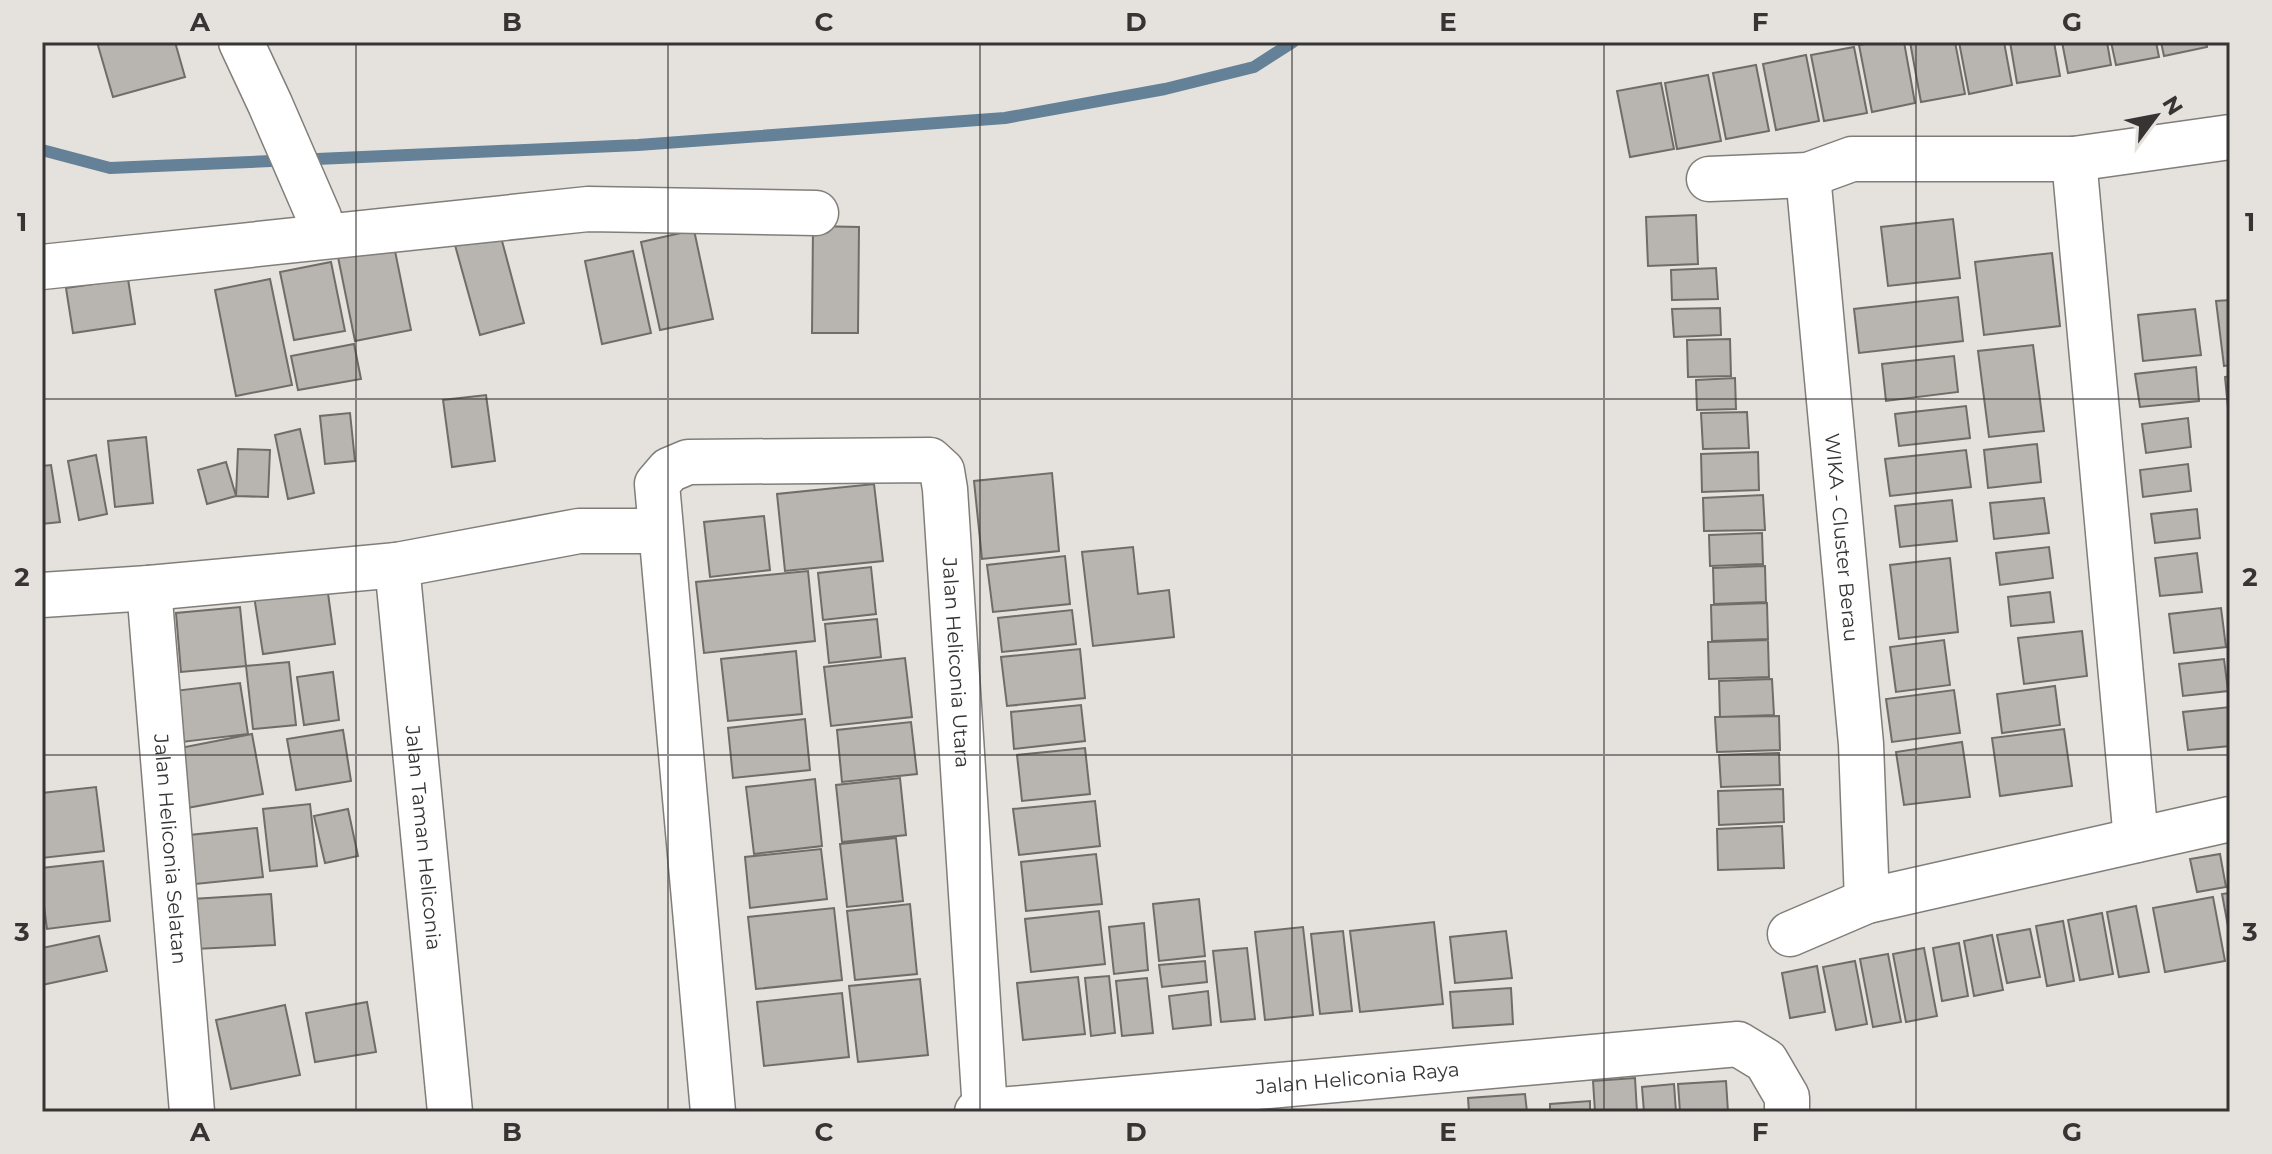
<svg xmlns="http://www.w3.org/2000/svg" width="2272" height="1154" font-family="Montserrat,sans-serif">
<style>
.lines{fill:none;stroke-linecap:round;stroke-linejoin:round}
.stream{stroke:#648197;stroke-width:12}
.building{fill:#b8b4b0;stroke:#706d69;stroke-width:2}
.minor-casing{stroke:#817e7a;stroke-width:47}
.minor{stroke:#fff;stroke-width:44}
.grid{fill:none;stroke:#373534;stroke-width:2;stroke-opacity:0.55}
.labels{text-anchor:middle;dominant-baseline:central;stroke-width:6;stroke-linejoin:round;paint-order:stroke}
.street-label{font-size:20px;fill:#373534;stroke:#e5e2de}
.neatline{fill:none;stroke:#373534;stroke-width:3}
.grid-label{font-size:26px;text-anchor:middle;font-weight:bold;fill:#373534}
</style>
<rect width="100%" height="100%" fill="#e5e2de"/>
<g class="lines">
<path class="stream" d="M 42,150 L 110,168 L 638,145 L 1005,118 L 1165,89 L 1254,67 L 1293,42"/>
</g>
<path class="building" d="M 97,42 L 175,42 L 185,77 L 113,97 Z
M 1877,42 L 1904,42 L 1915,103 L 1872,112 L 1859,45 Z
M 1910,42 L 1955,42 L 1965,94 L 1921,102 Z
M 1959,42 L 2004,42 L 2012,85 L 1969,94 Z
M 2010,42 L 2054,42 L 2060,76 L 2017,83 Z
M 2062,42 L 2107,42 L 2111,65 L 2068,73 Z
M 2111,42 L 2156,42 L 2159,57 L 2116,65 Z
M 2161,42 L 2206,42 L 2207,47 L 2164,56 Z
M 1854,47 L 1867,113 L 1824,121 L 1811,55 Z
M 1806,55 L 1819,121 L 1776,130 L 1763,64 Z
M 1756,65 L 1769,131 L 1726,139 L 1713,73 Z
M 1708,75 L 1721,141 L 1677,149 L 1665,83 Z
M 1661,83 L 1674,149 L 1630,157 L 1617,91 Z
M 1696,215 L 1698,264 L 1648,266 L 1646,217 Z
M 1953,219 L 1960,278 L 1888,286 L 1881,227 Z
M 498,226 L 524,323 L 480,335 L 453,238 Z
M 813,226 L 859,227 L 858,333 L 812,333 Z
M 694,230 L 713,319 L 660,330 L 641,242 Z
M 394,246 L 411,330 L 355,341 L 338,257 Z
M 633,251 L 651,333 L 602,344 L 585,261 Z
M 2052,253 L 2060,326 L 1984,335 L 1975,262 Z
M 331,262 L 345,331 L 294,340 L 280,272 Z
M 1716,268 L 1718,299 L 1672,300 L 1671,270 Z
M 128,279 L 135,324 L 73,333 L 66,288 Z
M 270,279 L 292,385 L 236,396 L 215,290 Z
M 1958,297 L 1963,341 L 1859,353 L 1854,309 Z
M 2230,300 L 2230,365 L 2224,366 L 2216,301 Z
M 1720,308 L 1721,335 L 1674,337 L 1672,309 Z
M 2195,309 L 2201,355 L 2143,361 L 2138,315 Z
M 1730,339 L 1731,376 L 1688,377 L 1687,340 Z
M 354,344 L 361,379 L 298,390 L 291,356 Z
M 2033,345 L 2044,431 L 1989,437 L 1978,351 Z
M 1954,356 L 1958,392 L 1886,401 L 1882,364 Z
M 2196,367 L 2199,401 L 2140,407 L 2135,374 Z
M 2230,376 L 2230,408 L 2228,408 L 2225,377 Z
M 1735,378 L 1736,409 L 1697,410 L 1696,380 Z
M 486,395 L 495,461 L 452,467 L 443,400 Z
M 1966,406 L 1970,438 L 1899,446 L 1895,414 Z
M 1747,412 L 1749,448 L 1703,449 L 1701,413 Z
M 350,413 L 355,461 L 325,464 L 320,416 Z
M 2188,418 L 2191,447 L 2146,453 L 2142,424 Z
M 300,429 L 314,493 L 288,499 L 275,435 Z
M 146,437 L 153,503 L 115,507 L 108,441 Z
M 2037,444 L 2041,482 L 1988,488 L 1984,450 Z
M 238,449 L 270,450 L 268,497 L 236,496 Z
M 1966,450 L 1971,487 L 1890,496 L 1885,459 Z
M 1758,452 L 1759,490 L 1702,492 L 1701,454 Z
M 96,455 L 107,514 L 79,520 L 68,461 Z
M 226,462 L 236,496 L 207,504 L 198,470 Z
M 2188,464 L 2191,491 L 2143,497 L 2140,470 Z
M 51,465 L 60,522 L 42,524 L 42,466 Z
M 1052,473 L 1059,551 L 982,559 L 974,481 Z
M 874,484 L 883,561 L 785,571 L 777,494 Z
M 1763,495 L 1765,530 L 1704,531 L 1703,498 Z
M 2044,498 L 2049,533 L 1994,539 L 1990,503 Z
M 1952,500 L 1957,541 L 1900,547 L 1895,506 Z
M 2197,509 L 2200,538 L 2155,543 L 2151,514 Z
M 764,516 L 770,570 L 710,577 L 704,522 Z
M 1762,533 L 1763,564 L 1710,566 L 1709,535 Z
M 1133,547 L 1138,594 L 1169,590 L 1174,637 L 1093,646 L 1082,552 Z
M 2049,547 L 2053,578 L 2000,585 L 1996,553 Z
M 2197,553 L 2202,592 L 2160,596 L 2155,558 Z
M 1065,556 L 1070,604 L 993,612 L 987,565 Z
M 1950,558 L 1958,632 L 1899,639 L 1890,565 Z
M 1765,566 L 1766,602 L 1714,604 L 1713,568 Z
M 871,567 L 876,614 L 823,620 L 818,573 Z
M 808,571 L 815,641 L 704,653 L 696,582 Z
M 327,586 L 335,644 L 263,654 L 254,596 Z
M 2050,592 L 2054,622 L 2011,626 L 2008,597 Z
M 1767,603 L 1768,639 L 1712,641 L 1711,605 Z
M 240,607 L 246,666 L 181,672 L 176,613 Z
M 2221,608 L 2226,647 L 2174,653 L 2169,614 Z
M 1072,610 L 1076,644 L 1002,652 L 998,618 Z
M 877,619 L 881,657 L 829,663 L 825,624 Z
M 2082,631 L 2087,676 L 2024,684 L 2018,638 Z
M 1768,640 L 1769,677 L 1709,679 L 1708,642 Z
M 1944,640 L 1950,685 L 1896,692 L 1890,647 Z
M 1080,649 L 1085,698 L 1007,706 L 1001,657 Z
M 796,651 L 802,714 L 728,721 L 721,659 Z
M 905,658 L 912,717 L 831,726 L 824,667 Z
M 2224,659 L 2228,691 L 2183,696 L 2179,664 Z
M 289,662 L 296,725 L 253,729 L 246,666 Z
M 333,672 L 339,720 L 304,725 L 297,677 Z
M 1772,679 L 1774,715 L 1720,717 L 1719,681 Z
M 240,683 L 248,734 L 182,742 L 174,691 Z
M 2055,686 L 2060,725 L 2002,733 L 1997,694 Z
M 1954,690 L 1960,733 L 1892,742 L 1886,699 Z
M 1081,705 L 1085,741 L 1014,749 L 1011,712 Z
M 2230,707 L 2230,746 L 2188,750 L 2183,712 Z
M 1779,716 L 1780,750 L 1717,752 L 1715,717 Z
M 805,719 L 810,770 L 733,778 L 728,728 Z
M 911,722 L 917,774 L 842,782 L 837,730 Z
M 2064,729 L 2072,786 L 2000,796 L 1992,738 Z
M 343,730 L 351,781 L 296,790 L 287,739 Z
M 252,734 L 263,794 L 187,808 L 175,749 Z
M 1962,742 L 1970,797 L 1904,805 L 1896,752 Z
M 1085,748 L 1090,794 L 1022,801 L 1017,755 Z
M 1779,753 L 1780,785 L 1721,787 L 1719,755 Z
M 900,778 L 906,835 L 842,842 L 836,785 Z
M 815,779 L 822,846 L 754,854 L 746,787 Z
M 96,787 L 104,851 L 42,858 L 42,793 Z
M 1783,789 L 1784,822 L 1719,825 L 1718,791 Z
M 1095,801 L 1100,846 L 1019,855 L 1013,809 Z
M 310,804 L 317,866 L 270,871 L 263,809 Z
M 348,809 L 358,856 L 325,863 L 314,816 Z
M 1782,826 L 1784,868 L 1718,870 L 1717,829 Z
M 257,828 L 263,877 L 186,885 L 180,836 Z
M 896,838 L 903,901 L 847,907 L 840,844 Z
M 821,849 L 827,899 L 750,908 L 745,857 Z
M 1096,854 L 1102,904 L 1026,911 L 1021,862 Z
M 2220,854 L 2226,887 L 2197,892 L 2190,859 Z
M 103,861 L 110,921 L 47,929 L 42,892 L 42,868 Z
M 2230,893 L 2230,937 L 2222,894 Z
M 271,894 L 275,945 L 195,949 L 192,899 Z
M 2213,897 L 2225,961 L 2165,972 L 2153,908 Z
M 1199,899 L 1205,956 L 1159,961 L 1153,904 Z
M 910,904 L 917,974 L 855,980 L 847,911 Z
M 2136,906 L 2149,972 L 2119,977 L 2107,912 Z
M 834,908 L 842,980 L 756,989 L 748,917 Z
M 1099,911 L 1105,964 L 1031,972 L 1025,919 Z
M 2102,913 L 2113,974 L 2080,980 L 2068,920 Z
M 2063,921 L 2074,981 L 2047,986 L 2036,926 Z
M 1434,922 L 1443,1004 L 1360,1012 L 1350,931 Z
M 1144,923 L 1148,970 L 1114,974 L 1109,927 Z
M 1303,927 L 1313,1015 L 1265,1020 L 1255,932 Z
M 2030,929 L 2040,977 L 2007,983 L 1997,935 Z
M 1343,931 L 1352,1011 L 1320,1014 L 1311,934 Z
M 1506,931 L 1512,978 L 1455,983 L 1450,937 Z
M 1992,935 L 2003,990 L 1974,996 L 1964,941 Z
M 99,936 L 107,971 L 42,985 L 42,948 Z
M 1959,943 L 1968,996 L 1942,1001 L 1933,948 Z
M 1247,948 L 1255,1019 L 1221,1022 L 1213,951 Z
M 1924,948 L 1937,1016 L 1906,1022 L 1893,954 Z
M 1888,954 L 1901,1022 L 1873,1027 L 1860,959 Z
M 1205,961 L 1207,982 L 1162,987 L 1159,965 Z
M 1855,961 L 1867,1024 L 1836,1030 L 1823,967 Z
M 1817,966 L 1825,1012 L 1790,1018 L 1782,973 Z
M 1109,976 L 1115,1033 L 1091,1036 L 1085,978 Z
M 1078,977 L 1085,1034 L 1023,1040 L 1017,983 Z
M 1147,978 L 1153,1033 L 1122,1036 L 1116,981 Z
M 920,979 L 928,1055 L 858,1062 L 849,986 Z
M 1511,988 L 1513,1024 L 1453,1028 L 1450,992 Z
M 1208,991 L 1211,1025 L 1173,1029 L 1169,996 Z
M 842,993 L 849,1057 L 764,1066 L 757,1002 Z
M 367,1002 L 376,1052 L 315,1062 L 306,1013 Z
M 285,1005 L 300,1075 L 231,1089 L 216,1020 Z
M 1635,1078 L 1637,1112 L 1595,1112 L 1593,1081 Z
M 1726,1081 L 1728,1112 L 1680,1112 L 1678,1084 Z
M 1674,1084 L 1676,1112 L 1644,1112 L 1642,1087 Z
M 1525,1094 L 1527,1112 L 1469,1112 L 1468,1098 Z
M 1590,1101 L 1590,1112 L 1550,1112 L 1550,1104 Z"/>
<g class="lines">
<g class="minor-casing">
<g id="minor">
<path d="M 241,42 L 270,104 L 319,217 L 324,236"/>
<path d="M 2074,159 L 2136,840"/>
<path id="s1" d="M 1808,175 L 1861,744 L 1867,901"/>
<path d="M 1709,179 L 1808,175 L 1852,159 L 2074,159 L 2230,137"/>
<path d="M 42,267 L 588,209 L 816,213"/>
<path id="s2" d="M 397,565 L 450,1112"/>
<path id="s3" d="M 149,588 L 192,1112"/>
<path d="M 42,595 L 149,588 L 397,565 L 579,531 L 660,531"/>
<path d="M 1790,934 L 1867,901 L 2230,819"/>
<path id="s4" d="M 713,1112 L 657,484 L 669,470 L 688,462 L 930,460 L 942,471 L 945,489 L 985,1111"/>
<path id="s5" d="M 977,1112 L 1738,1044 L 1766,1061 L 1787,1097 L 1787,1112"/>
</g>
</g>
<use href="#minor" class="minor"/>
</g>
<path class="grid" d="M 356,42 L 356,1112M 668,42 L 668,1112M 980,42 L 980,1112M 1292,42 L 1292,1112M 1604,42 L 1604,1112M 1916,42 L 1916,1112M 42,399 L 2230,399M 42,755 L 2230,755"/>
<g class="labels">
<g class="street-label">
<text stroke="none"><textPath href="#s1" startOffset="364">WIKA - Cluster Berau</textPath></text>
<text stroke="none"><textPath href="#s4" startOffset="1120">Jalan Heliconia Utara</textPath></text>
<text stroke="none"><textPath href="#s2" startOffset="274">Jalan Taman Heliconia</textPath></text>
<text stroke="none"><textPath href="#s3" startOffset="262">Jalan Heliconia Selatan</textPath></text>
<text stroke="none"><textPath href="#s5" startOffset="382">Jalan Heliconia Raya</textPath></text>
</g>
</g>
<rect width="2272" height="1154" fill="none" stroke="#e5e2de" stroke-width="88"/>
<g transform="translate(2156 116) rotate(58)" stroke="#e5e2de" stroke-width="6" paint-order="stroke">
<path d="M0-6L14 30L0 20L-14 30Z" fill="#373534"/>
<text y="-12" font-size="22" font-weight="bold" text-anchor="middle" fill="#373534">N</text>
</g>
<rect x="44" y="44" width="2184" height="1066" class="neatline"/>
<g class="grid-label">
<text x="200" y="31">A</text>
<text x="512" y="31">B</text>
<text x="824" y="31">C</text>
<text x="1136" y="31">D</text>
<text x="1448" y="31">E</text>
<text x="1760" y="31">F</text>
<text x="2072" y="31">G</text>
<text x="22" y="231">1</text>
<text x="2250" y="231">1</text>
<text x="22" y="586">2</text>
<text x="2250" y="586">2</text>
<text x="22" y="941">3</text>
<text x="2250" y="941">3</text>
<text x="200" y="1141">A</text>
<text x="512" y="1141">B</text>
<text x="824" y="1141">C</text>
<text x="1136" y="1141">D</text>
<text x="1448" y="1141">E</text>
<text x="1760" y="1141">F</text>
<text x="2072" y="1141">G</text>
</g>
</svg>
